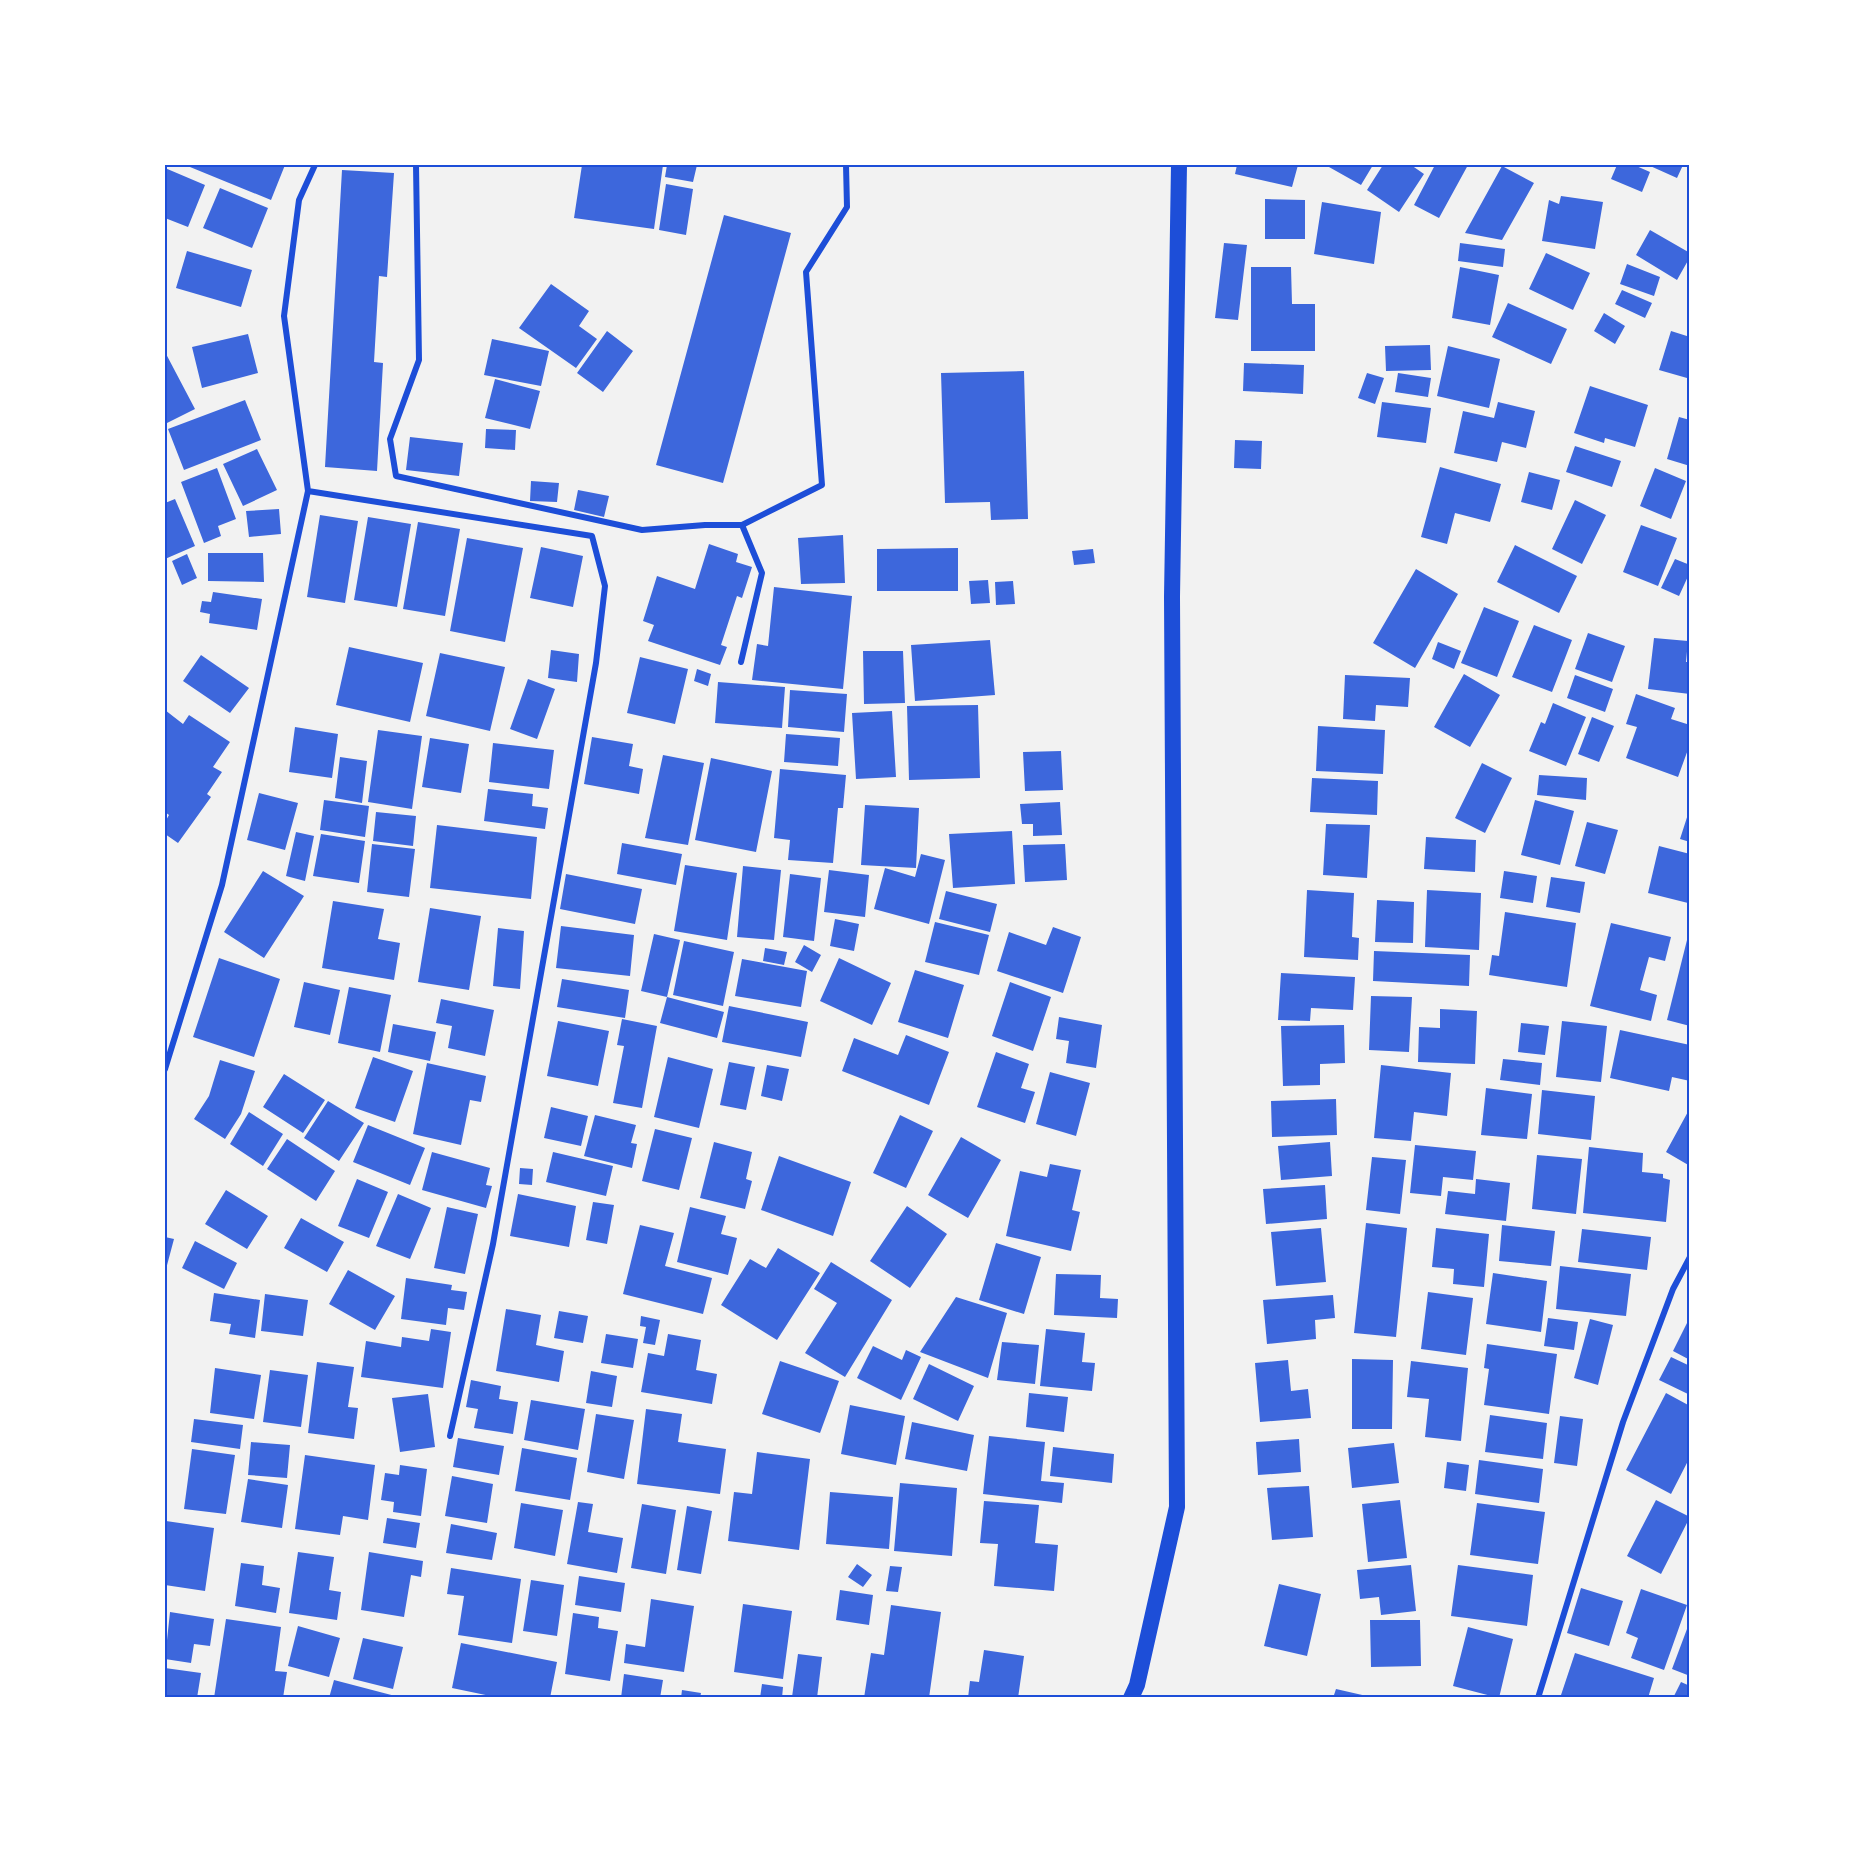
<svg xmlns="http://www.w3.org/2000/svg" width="1855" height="1863" font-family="'Noto Sans',sans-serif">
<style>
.building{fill:#3d67dc}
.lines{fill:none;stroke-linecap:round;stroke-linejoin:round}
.minor{stroke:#1d4ed8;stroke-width:6}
.trunk{stroke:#1d4ed8;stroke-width:16}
.neatline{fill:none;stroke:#1d4ed8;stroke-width:2}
</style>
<rect width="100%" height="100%" fill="#f2f2f2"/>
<path class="building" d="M 191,165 L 285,165 L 271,200 L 190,167 Z
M 582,165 L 663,165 L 654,229 L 574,218 Z
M 667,165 L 697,165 L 693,182 L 665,177 Z
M 1237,165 L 1298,165 L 1292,187 L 1235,174 Z
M 1331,165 L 1373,165 L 1361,185 L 1329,167 Z
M 1383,165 L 1411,165 L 1424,174 L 1399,212 L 1367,190 Z
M 1435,165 L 1468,165 L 1439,218 L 1414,205 Z
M 1617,165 L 1634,165 L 1650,172 L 1642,192 L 1611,179 Z
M 1648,165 L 1683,165 L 1677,178 Z
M 1502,166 L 1534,183 L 1502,240 L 1465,233 Z
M 165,168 L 205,185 L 188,227 L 165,218 Z
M 342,170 L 394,173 L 387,277 L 379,276 L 374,362 L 383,363 L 377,471 L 325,467 Z
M 666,184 L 693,189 L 686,235 L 659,230 Z
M 220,188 L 268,208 L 252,248 L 203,228 Z
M 1561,196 L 1603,202 L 1595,249 L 1542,241 L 1549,200 L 1559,204 Z
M 1265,199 L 1305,200 L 1305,239 L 1265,239 Z
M 1322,202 L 1381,212 L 1374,264 L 1314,254 Z
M 724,215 L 791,233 L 723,483 L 656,465 Z
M 1650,230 L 1690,253 L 1690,257 L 1677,280 L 1636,255 Z
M 1224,243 L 1247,245 L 1238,320 L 1215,318 Z
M 1460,243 L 1505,249 L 1503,267 L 1458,261 Z
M 187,251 L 252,270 L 241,307 L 176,288 Z
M 1546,253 L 1590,273 L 1573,310 L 1529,289 Z
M 1627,264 L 1660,277 L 1654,296 L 1620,284 Z
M 1251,267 L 1291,267 L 1292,304 L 1315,304 L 1315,351 L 1251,351 Z
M 1460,267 L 1499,275 L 1490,325 L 1452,318 Z
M 551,284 L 589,311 L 579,326 L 597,339 L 576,368 L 519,328 Z
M 1622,290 L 1652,303 L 1645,318 L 1615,304 Z
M 1508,303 L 1567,329 L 1551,364 L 1492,337 Z
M 1604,313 L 1625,326 L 1615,344 L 1594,331 Z
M 607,331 L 633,351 L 603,392 L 577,373 Z
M 1671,331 L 1690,337 L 1690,367 L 1687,378 L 1659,370 Z
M 248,334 L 258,373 L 202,388 L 192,347 Z
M 492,339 L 549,351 L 541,386 L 484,375 Z
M 1430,345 L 1431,370 L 1386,371 L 1385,346 Z
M 1448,346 L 1500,359 L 1489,408 L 1437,396 Z
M 165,352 L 195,409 L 165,424 Z
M 1244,363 L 1304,365 L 1303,394 L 1243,391 Z
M 1024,371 L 1028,519 L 991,520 L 990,502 L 945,503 L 941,373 Z
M 1367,373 L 1384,378 L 1375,404 L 1358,398 Z
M 1398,373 L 1431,378 L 1428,397 L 1395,392 Z
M 495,379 L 540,391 L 530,429 L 485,418 Z
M 1590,386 L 1648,405 L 1635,447 L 1605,438 L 1604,443 L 1574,433 Z
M 245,400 L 261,440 L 184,470 L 168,429 Z
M 1382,402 L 1431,408 L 1426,443 L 1377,437 Z
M 1498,402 L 1535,411 L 1526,448 L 1502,442 L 1497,462 L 1454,453 L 1463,411 L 1494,418 Z
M 1679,417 L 1690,420 L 1690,466 L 1667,459 Z
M 486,429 L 516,430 L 515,450 L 485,448 Z
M 410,437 L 463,443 L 459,476 L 406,470 Z
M 1235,440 L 1262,441 L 1261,469 L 1234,468 Z
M 1575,446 L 1621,461 L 1612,487 L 1566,472 Z
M 257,449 L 277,490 L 243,506 L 223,464 Z
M 1440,467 L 1501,484 L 1490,522 L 1455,513 L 1447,544 L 1421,537 Z
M 217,468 L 236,519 L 218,526 L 221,536 L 204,543 L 181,482 Z
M 1655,468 L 1686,481 L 1671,519 L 1640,506 Z
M 1529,472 L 1560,480 L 1552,510 L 1521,502 Z
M 531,481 L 559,483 L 557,502 L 530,501 Z
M 578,490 L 609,496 L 604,517 L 574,510 Z
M 175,499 L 195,546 L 165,559 L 165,503 Z
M 1575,500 L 1606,515 L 1582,564 L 1552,549 Z
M 279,509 L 281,534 L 249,537 L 246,511 Z
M 320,515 L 358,521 L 345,603 L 307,597 Z
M 368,517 L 411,524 L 397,607 L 354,600 Z
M 418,522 L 460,529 L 445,616 L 403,609 Z
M 1641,525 L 1677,538 L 1658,586 L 1623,572 Z
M 843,535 L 845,583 L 801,584 L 798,538 Z
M 467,538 L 523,548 L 505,642 L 450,631 Z
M 709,544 L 738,554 L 736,562 L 752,567 L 742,598 L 737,596 L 721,645 L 727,647 L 720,665 L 648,641 L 654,625 L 643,621 L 657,576 L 695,589 Z
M 1515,545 L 1577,576 L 1559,613 L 1497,582 Z
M 541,547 L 583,556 L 573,607 L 530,598 Z
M 958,548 L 958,591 L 877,591 L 877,549 Z
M 1093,549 L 1095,563 L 1074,565 L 1072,551 Z
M 208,553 L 263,553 L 264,582 L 208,581 Z
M 187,554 L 197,578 L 182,585 L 172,561 Z
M 1675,559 L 1690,565 L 1690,572 L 1679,596 L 1661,588 Z
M 1416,569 L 1458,594 L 1415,668 L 1373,643 Z
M 988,580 L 990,603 L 971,604 L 969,581 Z
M 1013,581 L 1015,604 L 996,605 L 995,582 Z
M 774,587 L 852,596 L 843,689 L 752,680 L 757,644 L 768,646 Z
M 213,592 L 262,599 L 257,630 L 209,623 L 210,614 L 200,612 L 202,601 L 211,602 Z
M 1484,607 L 1519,621 L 1497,677 L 1461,663 Z
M 1534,625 L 1572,640 L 1552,692 L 1512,677 Z
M 1588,633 L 1625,646 L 1612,682 L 1575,669 Z
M 1654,638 L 1688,641 L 1686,662 L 1690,662 L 1690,694 L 1648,689 Z
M 990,640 L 995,695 L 915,701 L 911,645 Z
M 1438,642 L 1461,651 L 1454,669 L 1432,659 Z
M 349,647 L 423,663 L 410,722 L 336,705 Z
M 551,650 L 579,654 L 577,682 L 548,678 Z
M 863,651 L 903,651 L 905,703 L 864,704 Z
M 440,653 L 505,667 L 490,731 L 426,716 Z
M 201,655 L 249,688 L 230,713 L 183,681 Z
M 640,657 L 688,669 L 675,724 L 627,713 Z
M 697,669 L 711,674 L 708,686 L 694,681 Z
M 1464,674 L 1500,695 L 1470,747 L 1434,727 Z
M 1345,675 L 1410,678 L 1408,707 L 1376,705 L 1375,721 L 1343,719 Z
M 1575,675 L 1613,689 L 1605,712 L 1567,698 Z
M 528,679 L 555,689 L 537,739 L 510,729 Z
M 718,682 L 785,687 L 782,728 L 715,723 Z
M 790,690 L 847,694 L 844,732 L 788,727 Z
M 1636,694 L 1675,708 L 1671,719 L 1690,725 L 1690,744 L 1678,777 L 1626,758 L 1637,727 L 1626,724 Z
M 1553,703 L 1586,717 L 1566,766 L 1529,751 L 1541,722 L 1545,724 Z
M 978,705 L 980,778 L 909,780 L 907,706 Z
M 165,710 L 183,724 L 189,715 L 230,742 L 213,767 L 222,772 L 207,794 L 211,797 L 178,843 L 165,834 L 165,822 L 169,815 L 165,812 Z
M 892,711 L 896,777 L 856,779 L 852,713 Z
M 1592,717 L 1614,726 L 1599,762 L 1578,754 Z
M 1318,726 L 1385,730 L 1383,774 L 1316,771 Z
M 295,727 L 338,734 L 332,778 L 289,772 Z
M 378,730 L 422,736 L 412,809 L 368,802 Z
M 786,734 L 840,738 L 838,766 L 784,762 Z
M 592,737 L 633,744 L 629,766 L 643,769 L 639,794 L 584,784 Z
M 430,738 L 469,744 L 461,793 L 422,787 Z
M 493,743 L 554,750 L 549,789 L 489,782 Z
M 1061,751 L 1063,790 L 1025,791 L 1023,752 Z
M 663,755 L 704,763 L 688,845 L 645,838 Z
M 340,757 L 367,761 L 362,803 L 335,798 Z
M 711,758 L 772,771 L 756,852 L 695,840 Z
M 1482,763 L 1512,778 L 1485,833 L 1455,818 Z
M 780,769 L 846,775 L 843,808 L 838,808 L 833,863 L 788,860 L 790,840 L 774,838 Z
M 1539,775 L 1587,778 L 1586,800 L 1537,795 Z
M 1312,778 L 1378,781 L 1377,815 L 1310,812 Z
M 488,789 L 533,794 L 532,806 L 548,808 L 545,829 L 484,821 Z
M 259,793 L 298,803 L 285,850 L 247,840 Z
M 324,800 L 369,806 L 365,837 L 320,830 Z
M 1535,800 L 1574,811 L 1560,865 L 1521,855 Z
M 1060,802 L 1062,835 L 1033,836 L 1033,824 L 1022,824 L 1020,804 Z
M 865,805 L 919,808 L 916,868 L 861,865 Z
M 1690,808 L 1690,842 L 1680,839 Z
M 376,812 L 416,816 L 413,846 L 373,841 Z
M 1587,822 L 1618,830 L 1605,874 L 1575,866 Z
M 1326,824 L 1370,825 L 1367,878 L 1323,875 Z
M 437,825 L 537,837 L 531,899 L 430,888 Z
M 1012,831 L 1015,884 L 953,888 L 949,834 Z
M 296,832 L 314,836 L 305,881 L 286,876 Z
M 321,834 L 365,841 L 359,883 L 313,876 Z
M 1426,837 L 1476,840 L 1475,872 L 1424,869 Z
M 622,843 L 682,854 L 676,885 L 617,874 Z
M 372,844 L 415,849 L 409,897 L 367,892 Z
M 1065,844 L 1067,880 L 1025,882 L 1023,845 Z
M 1659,846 L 1690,854 L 1690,895 L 1688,903 L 1648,893 Z
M 921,854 L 945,860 L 929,924 L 874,909 L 885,868 L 915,877 Z
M 685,865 L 737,873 L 727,940 L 674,931 Z
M 743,866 L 781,870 L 774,940 L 737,937 Z
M 829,870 L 869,875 L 865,917 L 824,912 Z
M 263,871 L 304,896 L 264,958 L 224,932 Z
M 1504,871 L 1537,876 L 1533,903 L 1500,898 Z
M 566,874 L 642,889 L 635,924 L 560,909 Z
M 790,874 L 821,878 L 814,941 L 783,937 Z
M 1551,877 L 1585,882 L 1580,913 L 1546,907 Z
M 1307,890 L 1354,893 L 1352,937 L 1359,938 L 1358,960 L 1304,957 Z
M 1427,890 L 1481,893 L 1479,950 L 1425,947 Z
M 946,891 L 997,904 L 990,932 L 939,919 Z
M 1377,900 L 1414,902 L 1413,943 L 1375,942 Z
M 333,901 L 384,909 L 378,939 L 400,943 L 394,980 L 322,968 Z
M 430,908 L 481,916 L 469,990 L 418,982 Z
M 1505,912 L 1576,923 L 1567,987 L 1489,975 L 1492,955 L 1499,956 Z
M 835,919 L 859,924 L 854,951 L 830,946 Z
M 935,922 L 989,935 L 979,975 L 925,962 Z
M 1611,923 L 1671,937 L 1665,961 L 1649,957 L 1640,990 L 1657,995 L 1651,1021 L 1590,1006 Z
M 561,926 L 634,935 L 630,976 L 556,968 Z
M 1053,927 L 1081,937 L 1063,993 L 997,971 L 1009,932 L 1046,945 Z
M 498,928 L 524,931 L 520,989 L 493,986 Z
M 1689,932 L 1690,932 L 1690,1026 L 1667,1020 Z
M 654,934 L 680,940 L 667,997 L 641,991 Z
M 684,941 L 734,952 L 723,1006 L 673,995 Z
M 804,945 L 821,955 L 812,972 L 795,962 Z
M 765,948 L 787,952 L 784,965 L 763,961 Z
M 1374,951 L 1470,955 L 1469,986 L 1373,981 Z
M 219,958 L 280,979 L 254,1057 L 193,1037 Z
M 839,958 L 891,983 L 872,1025 L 820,1001 Z
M 742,959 L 807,971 L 801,1007 L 735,996 Z
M 915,970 L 964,985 L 948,1038 L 898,1022 Z
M 1281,973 L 1355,977 L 1353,1010 L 1311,1008 L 1310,1021 L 1278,1020 Z
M 562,979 L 629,990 L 625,1018 L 557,1007 Z
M 304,982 L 340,990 L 330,1035 L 294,1027 Z
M 1010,982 L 1051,997 L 1033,1051 L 992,1036 Z
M 349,987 L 391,995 L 380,1052 L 338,1043 Z
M 1371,996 L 1412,997 L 1409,1052 L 1369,1050 Z
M 667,997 L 724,1012 L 717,1038 L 660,1023 Z
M 441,999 L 494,1010 L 485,1056 L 448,1048 L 452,1026 L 436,1023 Z
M 729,1006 L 808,1022 L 801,1057 L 722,1042 Z
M 1440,1009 L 1477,1011 L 1475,1064 L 1418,1062 L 1419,1027 L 1440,1028 Z
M 1059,1017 L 1102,1025 L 1096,1068 L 1066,1063 L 1069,1041 L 1056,1039 Z
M 622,1019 L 657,1026 L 642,1108 L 613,1103 L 624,1046 L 617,1045 Z
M 558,1021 L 609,1031 L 598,1086 L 547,1076 Z
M 1562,1021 L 1607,1026 L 1601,1082 L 1556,1077 Z
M 1521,1023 L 1549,1026 L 1545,1055 L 1518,1052 Z
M 393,1024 L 436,1032 L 430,1061 L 388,1052 Z
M 1344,1025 L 1345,1063 L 1320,1064 L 1320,1085 L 1283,1086 L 1281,1026 Z
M 1620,1030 L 1690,1045 L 1690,1081 L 1672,1077 L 1669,1091 L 1610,1078 Z
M 906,1035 L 949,1052 L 929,1105 L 842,1071 L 854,1038 L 898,1055 Z
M 996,1052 L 1029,1064 L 1021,1088 L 1035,1092 L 1025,1123 L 977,1107 Z
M 373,1057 L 413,1071 L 395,1122 L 355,1108 Z
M 668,1057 L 713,1069 L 699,1128 L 654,1117 Z
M 1503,1059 L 1542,1063 L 1540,1085 L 1500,1080 Z
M 220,1060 L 255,1071 L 241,1114 L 225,1139 L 194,1119 L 209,1096 Z
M 729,1062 L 755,1067 L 746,1110 L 720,1105 Z
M 427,1063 L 486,1076 L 481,1102 L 470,1100 L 461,1145 L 413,1134 Z
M 767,1065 L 789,1069 L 782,1101 L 761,1096 Z
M 1381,1065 L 1451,1073 L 1447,1116 L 1414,1112 L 1411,1141 L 1374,1138 Z
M 1050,1072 L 1090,1083 L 1076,1136 L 1036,1124 Z
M 284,1074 L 325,1100 L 303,1133 L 263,1107 Z
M 1486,1088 L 1532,1094 L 1527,1139 L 1481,1135 Z
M 1542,1090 L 1595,1096 L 1591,1140 L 1538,1134 Z
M 1336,1099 L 1337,1135 L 1272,1137 L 1271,1101 Z
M 328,1101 L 364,1123 L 339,1161 L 304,1138 Z
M 551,1107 L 588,1116 L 581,1146 L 544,1138 Z
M 1690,1108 L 1690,1166 L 1666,1152 Z
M 249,1112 L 283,1134 L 263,1166 L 230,1144 Z
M 595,1115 L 636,1125 L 631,1143 L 637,1144 L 632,1168 L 584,1156 Z
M 900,1115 L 933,1131 L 906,1188 L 873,1173 Z
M 368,1125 L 425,1148 L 410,1185 L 353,1162 Z
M 655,1129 L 692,1138 L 679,1190 L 642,1181 Z
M 961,1137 L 1001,1160 L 968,1218 L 928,1195 Z
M 287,1139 L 335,1171 L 316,1201 L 267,1169 Z
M 714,1142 L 752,1152 L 746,1179 L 752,1181 L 745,1209 L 700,1198 Z
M 1330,1142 L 1332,1176 L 1281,1180 L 1278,1146 Z
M 1415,1145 L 1476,1151 L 1473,1180 L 1443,1177 L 1441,1196 L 1410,1193 Z
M 1589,1147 L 1643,1153 L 1642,1172 L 1663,1174 L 1663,1178 L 1670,1180 L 1666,1222 L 1583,1213 Z
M 432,1152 L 490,1168 L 486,1185 L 492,1186 L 486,1208 L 422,1190 Z
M 553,1152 L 613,1166 L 606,1196 L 546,1182 Z
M 1537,1155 L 1582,1159 L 1576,1214 L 1532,1209 Z
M 779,1156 L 851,1182 L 833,1236 L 761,1210 Z
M 1372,1157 L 1406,1160 L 1400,1214 L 1366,1210 Z
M 1050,1164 L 1081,1170 L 1072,1210 L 1080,1212 L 1071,1251 L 1006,1236 L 1020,1171 L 1047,1177 Z
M 520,1168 L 533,1169 L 532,1185 L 519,1184 Z
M 357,1179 L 388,1192 L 369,1238 L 338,1226 Z
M 1476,1179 L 1510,1183 L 1506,1221 L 1445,1214 L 1448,1191 L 1475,1194 Z
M 1325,1185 L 1327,1219 L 1266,1224 L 1263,1189 Z
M 226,1190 L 268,1216 L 247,1249 L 205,1224 Z
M 398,1194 L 431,1208 L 410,1259 L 376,1246 Z
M 518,1194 L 576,1206 L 569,1247 L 510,1236 Z
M 593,1202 L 614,1205 L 607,1244 L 586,1240 Z
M 907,1206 L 947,1234 L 910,1288 L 870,1261 Z
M 447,1207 L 478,1214 L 465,1274 L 434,1268 Z
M 690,1207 L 726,1216 L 721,1234 L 737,1238 L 728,1275 L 677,1262 Z
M 301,1218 L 344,1242 L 327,1272 L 284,1248 Z
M 1366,1223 L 1407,1228 L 1396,1337 L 1354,1333 Z
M 640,1225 L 674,1233 L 665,1266 L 712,1278 L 703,1314 L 623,1294 Z
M 1502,1225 L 1555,1231 L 1551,1266 L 1499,1261 Z
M 1321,1228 L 1326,1282 L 1276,1286 L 1271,1232 Z
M 1436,1228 L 1489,1234 L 1484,1287 L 1453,1284 L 1454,1269 L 1432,1267 Z
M 1582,1229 L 1651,1237 L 1647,1270 L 1578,1262 Z
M 165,1237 L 174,1239 L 166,1269 L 165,1269 Z
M 195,1241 L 237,1263 L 224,1289 L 182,1268 Z
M 996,1243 L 1041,1257 L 1024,1314 L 979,1300 Z
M 778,1248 L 820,1273 L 777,1340 L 721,1305 L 750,1259 L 766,1268 Z
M 831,1262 L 892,1300 L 845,1377 L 805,1353 L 837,1303 L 814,1289 Z
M 1560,1266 L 1631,1274 L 1626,1316 L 1556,1309 Z
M 348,1270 L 395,1296 L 375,1330 L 329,1304 Z
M 1493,1273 L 1547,1281 L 1541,1332 L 1486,1324 Z
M 1056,1274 L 1101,1275 L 1100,1298 L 1118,1299 L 1117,1318 L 1054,1315 Z
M 406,1278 L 452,1285 L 451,1290 L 467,1292 L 464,1310 L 448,1308 L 446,1325 L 401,1319 Z
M 1428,1292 L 1473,1298 L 1466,1355 L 1421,1349 Z
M 214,1293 L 260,1300 L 255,1338 L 229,1334 L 231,1324 L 210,1321 Z
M 265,1294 L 308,1300 L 303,1336 L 261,1331 Z
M 1333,1295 L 1335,1318 L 1315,1320 L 1316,1339 L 1267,1344 L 1263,1300 Z
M 956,1297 L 1007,1313 L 988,1378 L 920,1352 Z
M 506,1309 L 541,1315 L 536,1345 L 564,1351 L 559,1382 L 496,1371 Z
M 559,1311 L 588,1316 L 583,1343 L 554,1338 Z
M 641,1316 L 660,1320 L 655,1345 L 643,1343 L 646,1327 L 640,1326 Z
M 1690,1317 L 1690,1360 L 1673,1351 Z
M 1548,1318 L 1578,1322 L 1574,1350 L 1544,1346 Z
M 1590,1319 L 1613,1325 L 1598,1385 L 1574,1378 Z
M 431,1329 L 451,1332 L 443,1388 L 361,1377 L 366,1341 L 401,1347 L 402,1337 L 429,1341 Z
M 1046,1329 L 1085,1333 L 1082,1362 L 1095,1363 L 1092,1391 L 1040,1386 Z
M 606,1334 L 638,1339 L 633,1368 L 601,1363 Z
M 668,1334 L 701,1340 L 696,1370 L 717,1374 L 712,1404 L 641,1392 L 648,1353 L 664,1356 Z
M 1002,1342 L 1039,1345 L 1035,1384 L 997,1380 Z
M 1487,1344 L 1557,1354 L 1549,1414 L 1484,1405 L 1489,1369 L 1484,1368 Z
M 873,1346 L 902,1360 L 906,1350 L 921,1357 L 901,1400 L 857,1378 Z
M 1671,1357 L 1690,1366 L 1690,1395 L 1659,1380 Z
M 1352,1359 L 1393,1360 L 1392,1429 L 1352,1429 Z
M 1288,1360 L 1291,1391 L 1308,1389 L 1311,1418 L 1260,1422 L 1255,1363 Z
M 780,1361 L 839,1381 L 820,1433 L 762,1414 Z
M 1411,1361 L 1468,1368 L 1461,1441 L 1425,1437 L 1429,1399 L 1407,1397 Z
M 317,1362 L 354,1367 L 348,1407 L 358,1408 L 354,1439 L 308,1433 Z
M 929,1364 L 974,1386 L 958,1421 L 913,1399 Z
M 215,1368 L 261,1375 L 254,1419 L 210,1413 Z
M 270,1370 L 308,1375 L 301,1427 L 263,1422 Z
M 591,1371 L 617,1376 L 612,1407 L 586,1403 Z
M 471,1380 L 501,1386 L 499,1399 L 518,1402 L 513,1434 L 474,1428 L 478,1409 L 466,1407 Z
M 1029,1393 L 1068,1397 L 1064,1432 L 1026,1427 Z
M 1666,1393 L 1690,1406 L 1690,1457 L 1671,1494 L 1626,1470 Z
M 428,1394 L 435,1447 L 400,1452 L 392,1398 Z
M 531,1400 L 585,1409 L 578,1450 L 524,1440 Z
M 850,1405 L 905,1416 L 896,1465 L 841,1454 Z
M 646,1409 L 682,1414 L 678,1442 L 726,1449 L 720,1494 L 637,1484 Z
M 596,1414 L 634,1420 L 624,1479 L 587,1472 Z
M 1490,1415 L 1547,1423 L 1543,1459 L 1485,1452 Z
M 1560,1416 L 1583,1419 L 1577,1466 L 1554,1463 Z
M 194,1419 L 243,1425 L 240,1449 L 191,1442 Z
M 912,1422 L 974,1435 L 967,1471 L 905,1459 Z
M 989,1436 L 1045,1442 L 1041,1481 L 1064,1483 L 1062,1503 L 983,1494 Z
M 458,1438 L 504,1446 L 499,1475 L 453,1467 Z
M 1299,1439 L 1301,1472 L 1258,1475 L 1256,1442 Z
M 251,1442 L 290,1445 L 287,1478 L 248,1475 Z
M 1394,1443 L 1399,1483 L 1352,1488 L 1348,1448 Z
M 1053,1447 L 1114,1454 L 1112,1483 L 1050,1476 Z
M 522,1448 L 577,1458 L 570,1500 L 515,1491 Z
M 192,1449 L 235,1455 L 226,1514 L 184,1509 Z
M 757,1452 L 810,1459 L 799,1550 L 728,1541 L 734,1492 L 752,1494 Z
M 305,1455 L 375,1465 L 368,1520 L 343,1516 L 340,1535 L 295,1529 Z
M 1479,1460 L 1543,1469 L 1539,1503 L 1475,1494 Z
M 1447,1462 L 1469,1465 L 1466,1491 L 1444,1488 Z
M 400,1465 L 427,1469 L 421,1516 L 393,1512 L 394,1502 L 381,1500 L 385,1473 L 399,1475 Z
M 452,1476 L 493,1484 L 487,1523 L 445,1516 Z
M 248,1479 L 288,1485 L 282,1528 L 241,1522 Z
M 900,1483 L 957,1488 L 952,1556 L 894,1551 Z
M 1309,1486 L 1313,1537 L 1272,1540 L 1267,1488 Z
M 830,1492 L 893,1497 L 889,1549 L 826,1544 Z
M 1400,1500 L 1407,1558 L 1368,1562 L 1362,1504 Z
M 1656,1500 L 1690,1517 L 1661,1574 L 1627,1556 Z
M 984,1501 L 1039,1505 L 1035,1543 L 1058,1545 L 1054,1591 L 994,1586 L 998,1544 L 980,1543 Z
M 578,1502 L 593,1504 L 588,1532 L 623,1538 L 617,1573 L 567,1564 Z
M 521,1503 L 563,1510 L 555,1556 L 514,1548 Z
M 1477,1503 L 1545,1512 L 1538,1564 L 1470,1555 Z
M 642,1504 L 676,1510 L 666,1574 L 631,1568 Z
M 687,1506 L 712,1511 L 701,1574 L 677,1570 Z
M 387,1518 L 420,1523 L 416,1548 L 383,1543 Z
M 166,1521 L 214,1528 L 205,1591 L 165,1585 Z
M 451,1524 L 497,1533 L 492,1560 L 446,1553 Z
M 298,1552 L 334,1557 L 329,1590 L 341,1592 L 337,1620 L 289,1613 Z
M 369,1552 L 423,1561 L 421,1577 L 411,1575 L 404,1617 L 361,1610 Z
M 241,1563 L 264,1566 L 262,1585 L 280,1588 L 276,1613 L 235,1606 Z
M 857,1564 L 872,1575 L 863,1587 L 848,1577 Z
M 1411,1565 L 1416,1611 L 1381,1615 L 1379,1597 L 1360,1599 L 1357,1570 Z
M 1458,1565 L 1533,1575 L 1527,1626 L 1451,1616 Z
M 890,1566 L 902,1567 L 898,1592 L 886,1591 Z
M 451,1568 L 521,1579 L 512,1643 L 458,1635 L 464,1596 L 447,1594 Z
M 579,1576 L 625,1583 L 621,1612 L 575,1605 Z
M 531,1580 L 564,1585 L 557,1636 L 523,1631 Z
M 1279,1584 L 1321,1594 L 1307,1656 L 1264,1646 Z
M 1581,1588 L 1623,1601 L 1609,1646 L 1567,1633 Z
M 1641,1589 L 1687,1605 L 1664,1670 L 1631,1658 L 1638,1638 L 1626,1633 Z
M 840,1590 L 873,1595 L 869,1625 L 836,1620 Z
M 651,1599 L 694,1606 L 684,1672 L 624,1663 L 626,1644 L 645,1647 Z
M 743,1604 L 792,1611 L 783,1679 L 734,1672 Z
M 891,1605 L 941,1612 L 929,1698 L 864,1698 L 871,1653 L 884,1655 Z
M 170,1612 L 214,1619 L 210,1646 L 194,1644 L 191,1663 L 165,1659 Z
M 573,1613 L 599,1617 L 598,1628 L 618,1631 L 610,1681 L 565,1674 Z
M 226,1619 L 281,1627 L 275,1671 L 287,1672 L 283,1698 L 214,1698 Z
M 1370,1620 L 1420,1620 L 1421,1666 L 1371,1667 Z
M 1690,1621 L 1690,1676 L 1672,1669 Z
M 298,1626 L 340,1638 L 329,1677 L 288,1666 Z
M 1468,1627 L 1513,1639 L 1499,1698 L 1453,1686 Z
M 363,1638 L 403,1647 L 393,1689 L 353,1679 Z
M 461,1643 L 557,1662 L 550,1698 L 500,1698 L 452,1688 Z
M 984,1650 L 1024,1656 L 1018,1698 L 968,1698 L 970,1681 L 979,1682 Z
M 1575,1653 L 1654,1678 L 1648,1698 L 1560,1698 Z
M 798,1654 L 822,1657 L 817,1698 L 792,1697 Z
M 165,1668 L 201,1673 L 197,1698 L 165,1698 Z
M 624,1674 L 663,1680 L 660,1698 L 621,1698 Z
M 334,1680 L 399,1697 L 399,1698 L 329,1698 Z
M 1681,1682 L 1690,1686 L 1690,1698 L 1673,1698 Z
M 762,1684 L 783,1687 L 782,1698 L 760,1698 Z
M 1336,1689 L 1371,1697 L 1371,1698 L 1333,1698 Z
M 682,1690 L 701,1693 L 700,1698 L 681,1698 Z"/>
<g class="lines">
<path class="minor" d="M 416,165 L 419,360 L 390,439 L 396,476 L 642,530 L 705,525 L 742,525 L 762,573 L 741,662
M 308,491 L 592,536 L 605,586 L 596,663 L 493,1244 L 450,1436
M 742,525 L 822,485 L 806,272 L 847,207 L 846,165
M 165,1069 L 222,885 L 308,491 L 284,316 L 299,200 L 315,165
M 1538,1698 L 1623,1422 L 1673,1289 L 1690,1257"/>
<path class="trunk" d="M 1131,1698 L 1137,1685 L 1177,1507 L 1172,597 L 1179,165"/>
</g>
<rect width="1855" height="1863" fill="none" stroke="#ffffff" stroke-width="333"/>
<rect x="166" y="166" width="1522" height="1530" class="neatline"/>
</svg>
